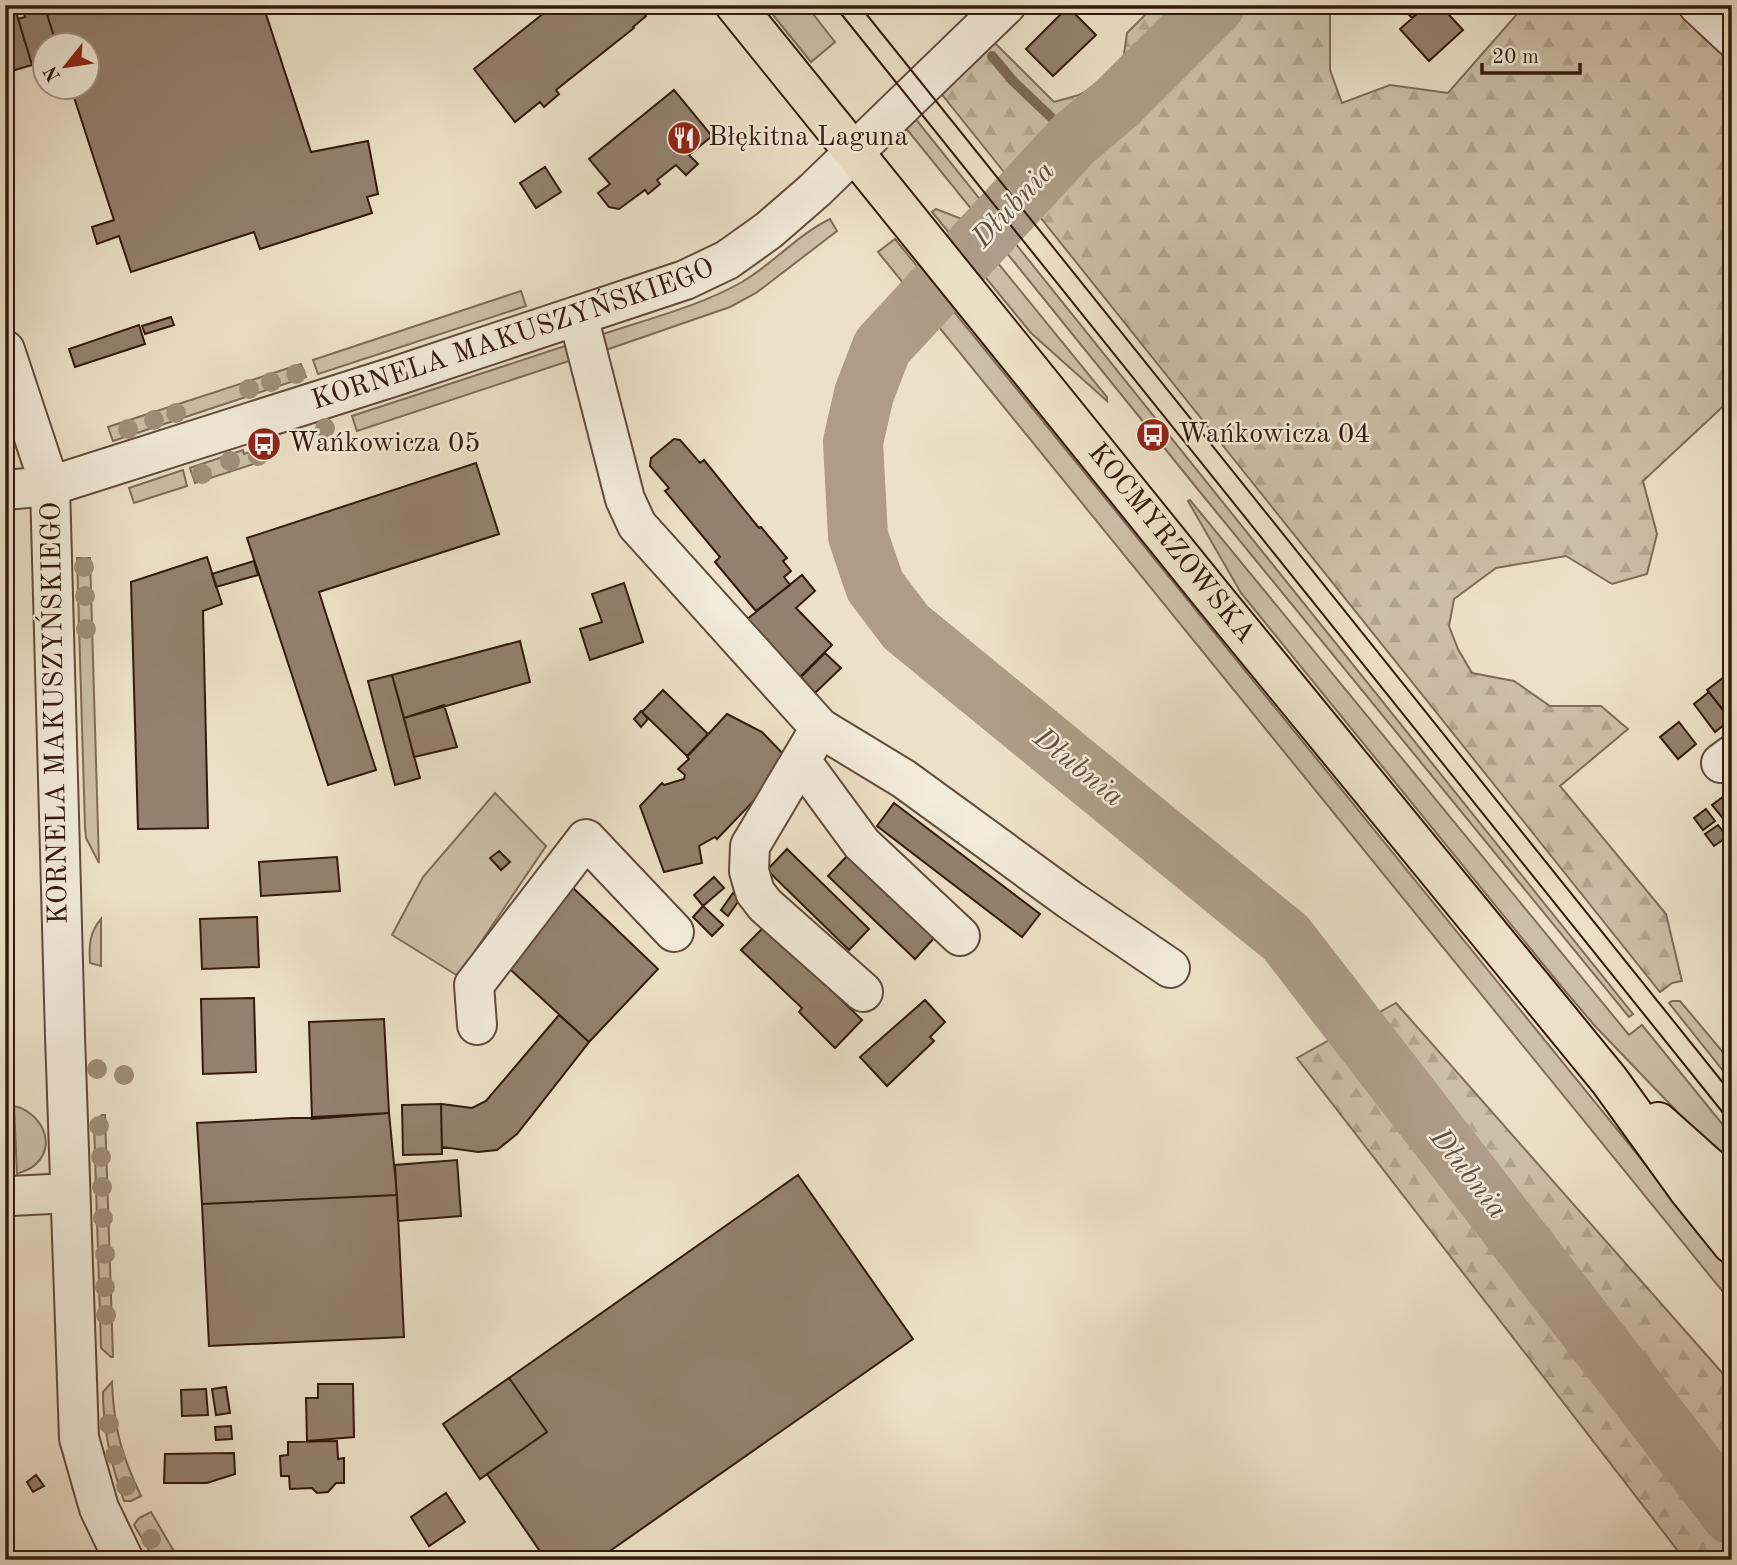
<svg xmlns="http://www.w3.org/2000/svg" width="1737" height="1565" font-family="'Old Standard TT',serif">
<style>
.grass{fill:#ccbfa8;stroke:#7f6c5a;stroke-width:2}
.forest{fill:url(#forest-firs);stroke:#7f6c5a;stroke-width:2}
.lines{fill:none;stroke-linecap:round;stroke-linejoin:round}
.stream{stroke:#7c6957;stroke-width:10}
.river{stroke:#ad9d88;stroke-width:60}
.building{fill:#93816e;stroke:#321a0d;stroke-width:2}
.minor-casing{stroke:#604c3c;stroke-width:42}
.major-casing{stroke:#321a0d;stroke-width:42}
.minor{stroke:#f3ecdb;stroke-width:38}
.major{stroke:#ece1c8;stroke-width:38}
.tram{stroke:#321a0d;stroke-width:2}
.tree{fill:#9f8f7b}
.labels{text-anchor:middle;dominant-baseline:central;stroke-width:5;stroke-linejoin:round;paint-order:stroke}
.poi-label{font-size:28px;fill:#321a0d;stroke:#f3ecdb;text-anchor:start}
.street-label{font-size:28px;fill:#321a0d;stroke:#f3ecdb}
.water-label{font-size:30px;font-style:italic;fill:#634e3e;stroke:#f3ecdb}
</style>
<defs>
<pattern id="forest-firs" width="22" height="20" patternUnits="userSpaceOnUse" patternTransform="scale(1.75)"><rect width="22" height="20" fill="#ccbfa8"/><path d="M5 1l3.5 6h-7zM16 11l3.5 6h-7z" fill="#b0a48f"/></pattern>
</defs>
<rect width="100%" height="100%" fill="#ece1c8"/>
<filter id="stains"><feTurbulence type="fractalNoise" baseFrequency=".00286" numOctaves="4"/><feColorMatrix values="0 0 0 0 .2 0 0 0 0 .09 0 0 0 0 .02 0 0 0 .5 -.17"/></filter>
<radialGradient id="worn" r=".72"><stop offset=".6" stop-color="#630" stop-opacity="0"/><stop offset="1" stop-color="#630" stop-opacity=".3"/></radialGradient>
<path class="grass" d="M 765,5 L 806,5 L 835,42 L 811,62 Z
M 914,117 L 1633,1014 L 1629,1017 L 1200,492 L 905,127 Z
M 936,209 L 962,219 L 1107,397 L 1107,401 L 1031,333 L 932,212 Z
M 830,219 L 837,231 L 756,293 L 730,307 L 600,352 L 600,335 C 647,319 698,307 742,282 C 773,264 797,235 830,219 Z
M 895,239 L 1732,1271 L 1732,1303 L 878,252 Z
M 521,291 L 526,306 L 318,374 L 313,360 Z
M 565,346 L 575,359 L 357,431 L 352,416 Z
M 301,364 L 306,377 L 113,441 L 108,427 Z
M 265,447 L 269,459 L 195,483 L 190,468 L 243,450 L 244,454 Z
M 183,470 L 187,486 L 134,503 L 129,488 Z
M 1190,500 L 1629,1035 L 1642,1025 L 1732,1136 L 1732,1169 L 1595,1026 L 1561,986 L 1241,593 L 1188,501 Z
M 77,558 L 90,558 L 99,863 L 86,838 L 85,827 Z
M 495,793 L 546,846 L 458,976 L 392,935 L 423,877 Z
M 101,919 L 101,966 L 90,963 C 89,946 89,933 101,919 Z
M 1672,1001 L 1680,1001 L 1732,1063 L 1732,1082 L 1669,1003 Z
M 14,1106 C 38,1111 58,1141 37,1163 C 32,1169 24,1171 17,1174 Z
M 102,1115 L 105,1115 L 113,1357 L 111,1357 L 101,1348 L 94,1123 Z
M 112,1382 C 114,1429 121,1454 141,1496 L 131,1501 L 124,1501 C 111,1465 103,1431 103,1392 Z
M 151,1512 L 179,1560 L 155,1560 L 134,1525 L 139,1518 Z"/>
<path class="forest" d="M 1155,5 L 1336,5 L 1330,13 L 1330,70 L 1342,103 L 1390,85 L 1448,93 L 1525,5 L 1676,5 L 1732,56 L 1732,398 L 1643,481 L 1657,534 L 1647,574 L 1612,584 L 1566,556 L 1496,568 L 1454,599 L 1449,626 L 1458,649 L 1472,673 L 1514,681 L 1550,706 L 1601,706 L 1628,729 L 1560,786 L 1666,914 L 1682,981 L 1672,983 L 1660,992 L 940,92 L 995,43 L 1054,102 L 1079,95 L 1102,83 L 1123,61 L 1127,33 Z
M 1396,1003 L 1732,1384 L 1732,1560 L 1685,1560 L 1297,1058 Z"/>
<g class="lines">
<path class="stream" d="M 992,56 L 1013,81 L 1074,139"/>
<path class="river" d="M 1215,5 L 1118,102 L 1074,139 L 882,347 L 864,394 L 853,442 L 858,536 L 875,586 L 906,627 L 1286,938 L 1732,1515"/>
</g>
<path class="building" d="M 5,5 L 14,5 L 32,65 L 5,73 Z
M 21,5 L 44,5 L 57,46 L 46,46 L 46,60 L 32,65 L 18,19 L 25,17 Z
M 44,5 L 263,5 L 311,152 L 368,141 L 378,194 L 367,197 L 372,213 L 260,249 L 254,232 L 131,272 L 119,236 L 97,244 L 92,227 L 114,220 L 71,88 L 88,88 L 88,46 L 57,46 Z
M 554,5 L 637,5 L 646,16 L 633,27 L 634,28 L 556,90 L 559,94 L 544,107 L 540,102 L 515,122 L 474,69 Z
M 1403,5 L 1427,5 L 1412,18 L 1401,7 Z
M 1427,5 L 1440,5 L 1463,30 L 1429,61 L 1400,29 Z
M 1068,7 L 1096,35 L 1053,76 L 1026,49 Z
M 674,90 L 712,136 L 689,155 L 698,164 L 686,175 L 676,165 L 657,180 L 660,184 L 648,194 L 645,190 L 619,209 L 609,207 L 598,193 L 610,184 L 589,159 Z
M 545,167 L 561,192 L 536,208 L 520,183 Z
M 171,317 L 174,325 L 145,334 L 142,326 Z
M 139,325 L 145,344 L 75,367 L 69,349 Z
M 674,439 L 680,440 L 700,463 L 704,460 L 759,528 L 761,527 L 787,558 L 783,561 L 791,571 L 784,577 L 790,585 L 756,611 L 715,562 L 720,557 L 665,491 L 669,488 L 650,466 L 651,458 Z
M 476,463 L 499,534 L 319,592 L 376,770 L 328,785 L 247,538 Z
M 207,557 L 222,604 L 203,611 L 208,828 L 138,829 L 131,582 Z
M 254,561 L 258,575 L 216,587 L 212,574 Z
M 802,575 L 815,591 L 796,608 L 832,645 L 800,677 L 746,620 Z
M 624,583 L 643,642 L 590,660 L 580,629 L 602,622 L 592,594 Z
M 520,641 L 530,682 L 404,718 L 392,675 Z
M 825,653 L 841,668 L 815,693 L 801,677 Z
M 1732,671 L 1732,721 L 1707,690 Z
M 392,675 L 420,778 L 395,785 L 368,681 Z
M 663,690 L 708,734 L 687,756 L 642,712 Z
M 1709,692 L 1730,720 L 1715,732 L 1694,704 Z
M 444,705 L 457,747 L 414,757 L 404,718 Z
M 641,711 L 648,719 L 641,727 L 634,719 Z
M 727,714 L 762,732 L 791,762 L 717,839 L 715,837 L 699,846 L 702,863 L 664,872 L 640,806 L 662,783 L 664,785 L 684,779 L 685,775 L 678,769 L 689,759 L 687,757 Z
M 1679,722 L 1696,744 L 1678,759 L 1660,737 Z
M 1731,791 L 1732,826 L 1730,827 L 1712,805 Z
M 894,803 L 1040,914 L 1022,937 L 877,826 Z
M 1706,809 L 1715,821 L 1703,830 L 1694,818 Z
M 1718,825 L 1727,837 L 1714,846 L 1705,834 Z
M 787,849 L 869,929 L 849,950 L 767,870 Z
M 499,851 L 510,862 L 501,870 L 490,858 Z
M 849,854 L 935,937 L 915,959 L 828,876 Z
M 337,857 L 340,891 L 261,896 L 259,862 Z
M 714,877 L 724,888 L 703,906 L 694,895 Z
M 570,885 L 658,969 L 589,1042 L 500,960 Z
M 733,893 L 740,899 L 728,916 L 721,910 Z
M 703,906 L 723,925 L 712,936 L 693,917 Z
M 257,917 L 259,967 L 202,969 L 200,919 Z
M 765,926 L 862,1020 L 835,1048 L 799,1012 L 802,1008 L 741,950 Z
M 254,998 L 256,1072 L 203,1074 L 201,999 Z
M 925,1000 L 945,1022 L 930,1037 L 934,1041 L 887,1086 L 860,1057 Z
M 559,1015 L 589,1042 L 517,1134 L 497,1150 L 478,1152 L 442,1147 L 441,1104 L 472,1108 L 486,1101 Z
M 384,1019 L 389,1113 L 312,1119 L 309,1022 Z
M 441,1104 L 442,1154 L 403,1155 L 402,1105 Z
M 389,1113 L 397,1195 L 202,1204 L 197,1123 Z
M 457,1160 L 461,1216 L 398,1221 L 395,1165 Z
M 798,1175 L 913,1339 L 597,1560 L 546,1560 L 487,1474 L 547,1432 L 509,1378 Z
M 397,1195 L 404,1337 L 209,1346 L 202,1204 Z
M 509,1378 L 547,1432 L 480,1479 L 443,1424 Z
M 318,1384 L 353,1384 L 354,1437 L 307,1441 L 306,1398 L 318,1398 Z
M 226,1387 L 230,1413 L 216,1415 L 212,1389 Z
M 206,1389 L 208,1415 L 182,1416 L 181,1390 Z
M 231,1426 L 232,1439 L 216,1440 L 215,1427 Z
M 337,1441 L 338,1459 L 344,1458 L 344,1483 L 336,1483 L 328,1492 L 317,1493 L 312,1488 L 290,1489 L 289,1476 L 281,1476 L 280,1456 L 288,1455 L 288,1442 Z
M 234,1453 L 235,1474 L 207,1483 L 164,1483 L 165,1454 Z
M 36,1475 L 44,1486 L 33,1492 L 27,1482 Z
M 446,1493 L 465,1522 L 429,1546 L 411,1517 Z"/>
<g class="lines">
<g class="minor-casing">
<g id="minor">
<path d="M 1698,5 L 1732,37"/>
<path d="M 578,316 L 625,499 L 637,525 L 820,728 L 750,846 L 749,871 L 755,892 L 765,905 L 863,992"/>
<path d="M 5,350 L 50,486 L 5,490"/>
<path d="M 820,728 L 904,779 L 1070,900 L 1170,968"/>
<path d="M 801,761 L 862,844 L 960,936"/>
<path d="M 1721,763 L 1732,755"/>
<path d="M 477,1025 L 474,985 L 586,839 L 674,932"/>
<path d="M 11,1196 L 70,1193"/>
<path id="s1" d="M 124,1560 L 99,1508 L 79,1438 L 65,1036 L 50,486 L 396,376 L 685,280 L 727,260 L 769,230 L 815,190 L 1006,5"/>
</g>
</g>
<g class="major-casing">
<g id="major">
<path id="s2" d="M 735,5 L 1210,593 L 1609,1080 L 1687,1188 L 1732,1244"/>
<path d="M 1658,1122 L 1732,1188"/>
</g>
</g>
<use href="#minor" class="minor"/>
<use href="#major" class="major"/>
<path class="tram" d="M 834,5 L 1732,1124
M 859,5 L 1732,1094"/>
</g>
<g class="tree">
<circle cx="296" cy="374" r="10"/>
<circle cx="271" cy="382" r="10"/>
<circle cx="249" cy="389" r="10"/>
<circle cx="176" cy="413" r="10"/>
<circle cx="154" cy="420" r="10"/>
<circle cx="325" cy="428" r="10"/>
<circle cx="128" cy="429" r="10"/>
<circle cx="258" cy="456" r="10"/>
<circle cx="230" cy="461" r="10"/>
<circle cx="202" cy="474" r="10"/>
<circle cx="84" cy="567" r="10"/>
<circle cx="85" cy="596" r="10"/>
<circle cx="86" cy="629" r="10"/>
<circle cx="97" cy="1069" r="10"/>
<circle cx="124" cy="1075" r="10"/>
<circle cx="99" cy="1126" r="10"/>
<circle cx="101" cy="1157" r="10"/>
<circle cx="102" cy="1187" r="10"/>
<circle cx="103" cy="1218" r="10"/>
<circle cx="105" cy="1254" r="10"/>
<circle cx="105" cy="1287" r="10"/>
<circle cx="106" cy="1315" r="10"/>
<circle cx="109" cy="1424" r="10"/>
<circle cx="115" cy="1455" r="10"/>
<circle cx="126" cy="1486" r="10"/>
<circle cx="151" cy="1539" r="10"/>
</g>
<defs>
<g id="restaurant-disc" transform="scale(1.75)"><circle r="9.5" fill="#8f2418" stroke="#f3ecdb"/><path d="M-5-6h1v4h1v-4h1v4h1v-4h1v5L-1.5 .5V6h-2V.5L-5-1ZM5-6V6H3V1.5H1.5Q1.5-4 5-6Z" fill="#fff"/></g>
<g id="bus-disc" transform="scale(1.75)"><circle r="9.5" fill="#8f2418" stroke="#f3ecdb"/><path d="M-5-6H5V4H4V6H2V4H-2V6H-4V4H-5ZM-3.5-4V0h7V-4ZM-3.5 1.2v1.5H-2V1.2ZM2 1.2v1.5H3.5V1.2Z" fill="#fff"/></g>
</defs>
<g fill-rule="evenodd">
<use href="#restaurant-disc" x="684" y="138"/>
<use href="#bus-disc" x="1153" y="435"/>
<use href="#bus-disc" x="264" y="444"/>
</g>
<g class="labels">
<g class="poi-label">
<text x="708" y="138">Błękitna Laguna</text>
<text x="1178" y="435">Wańkowicza 04</text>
<text x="288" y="444">Wańkowicza 05</text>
</g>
<g class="street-label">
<text stroke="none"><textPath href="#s1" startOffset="1570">KORNELA MAKUSZYŃSKIEGO</textPath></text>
<text stroke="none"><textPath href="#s2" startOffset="693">KOCMYRZOWSKA</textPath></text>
<text transform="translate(56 713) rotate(-91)">KORNELA MAKUSZYŃSKIEGO</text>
</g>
<g class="water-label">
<text transform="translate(1014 205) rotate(-47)">Dłubnia</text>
<text transform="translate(1078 768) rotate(39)">Dłubnia</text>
<text transform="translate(1468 1174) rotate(52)">Dłubnia</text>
</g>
</g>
<rect width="1737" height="1565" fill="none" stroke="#ece1c8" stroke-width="28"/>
<rect x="7" y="7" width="1723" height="1551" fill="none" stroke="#321a0d" stroke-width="3.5"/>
<rect x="14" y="14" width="1709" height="1537" fill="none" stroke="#321a0d" stroke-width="2"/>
<g transform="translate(66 66) rotate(240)"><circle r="33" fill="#f3ecdb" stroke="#a69889" stroke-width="2"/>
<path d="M0-5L12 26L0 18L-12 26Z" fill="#8f2418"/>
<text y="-10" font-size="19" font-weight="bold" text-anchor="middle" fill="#321a0d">N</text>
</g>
<path d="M1482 63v10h98v-10" fill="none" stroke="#321a0d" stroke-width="3.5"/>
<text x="1492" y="63" font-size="21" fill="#321a0d" stroke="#f3ecdb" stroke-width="5" paint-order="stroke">20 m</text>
<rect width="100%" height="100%" filter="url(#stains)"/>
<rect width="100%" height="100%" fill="url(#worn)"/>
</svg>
